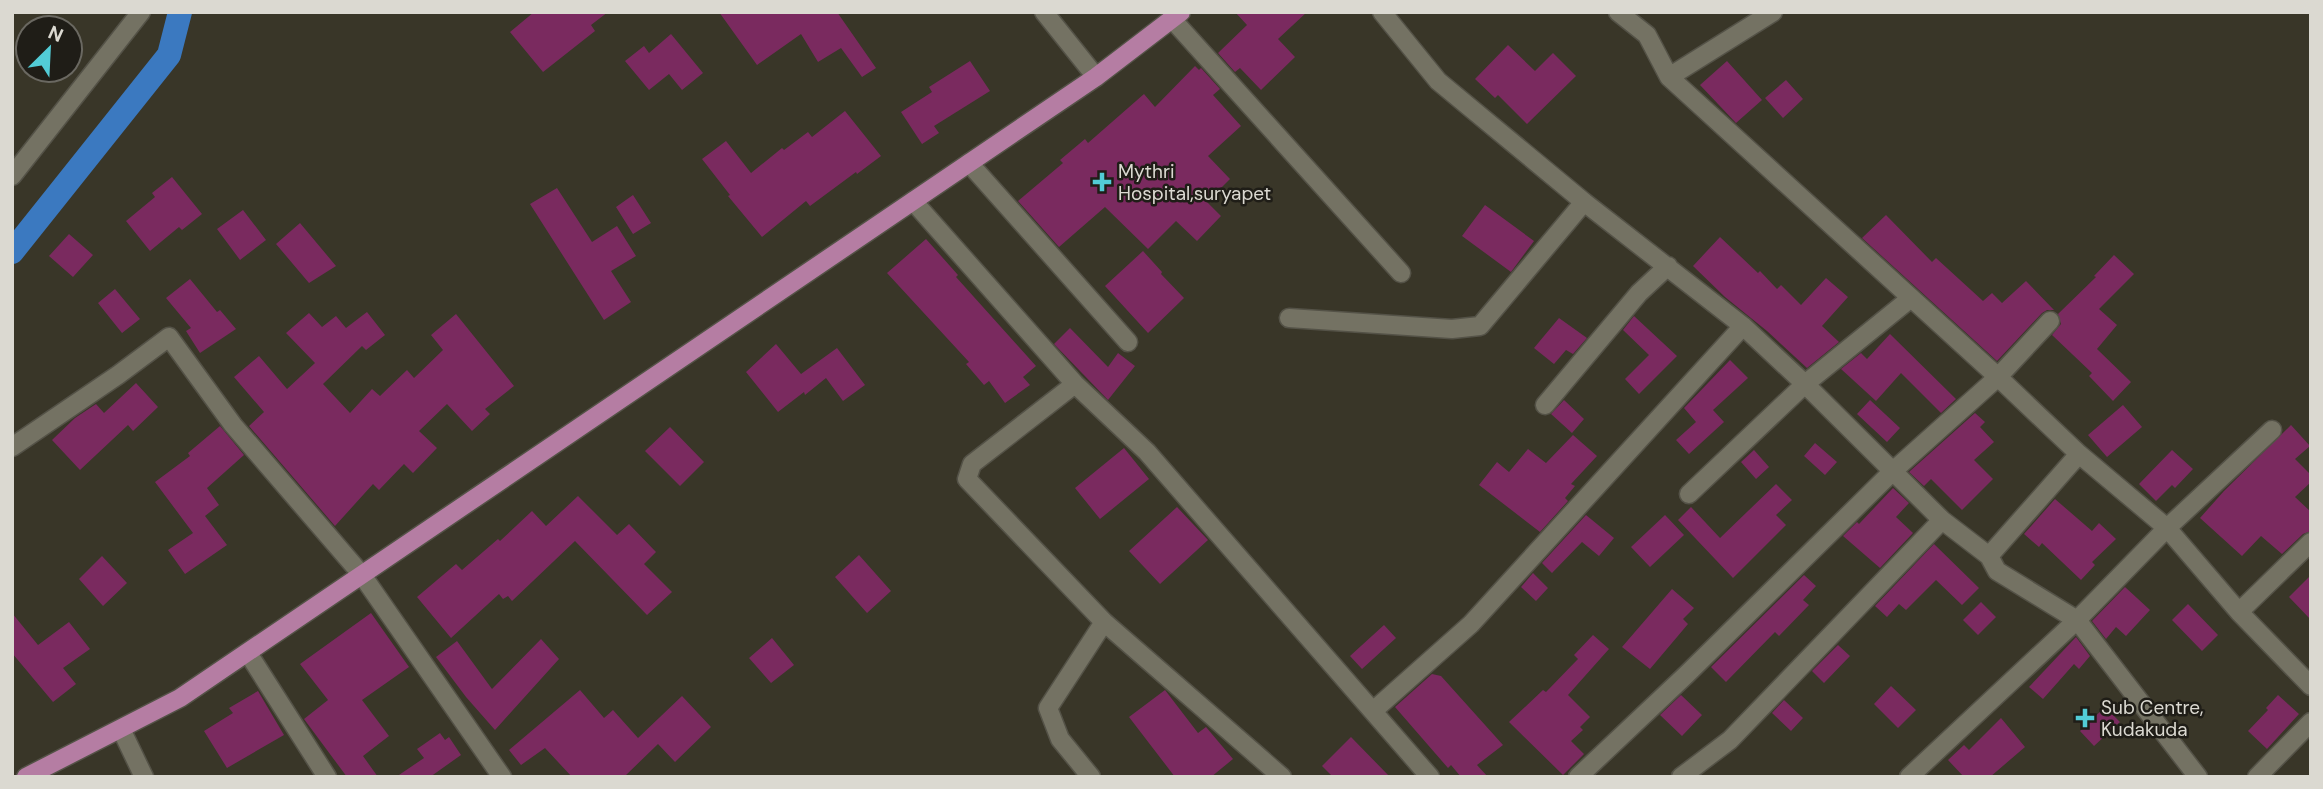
<svg xmlns="http://www.w3.org/2000/svg" width="2323" height="789" font-family="'DM Sans',sans-serif">
<style>
.lines{fill:none;stroke-linecap:round;stroke-linejoin:round}
.canal{stroke:#3b79c0;stroke-width:24}
.building{fill:#7a2a5f}
.minor-casing{stroke:#545247;stroke-width:21}
.major-casing{stroke:#545247;stroke-width:21}
.minor{stroke:#747263;stroke-width:18}
.major{stroke:#b57da3;stroke-width:18}
.poi-dot{fill:#52ccd6;stroke:#1f1d17;stroke-width:2.5}
.labels{text-anchor:middle;dominant-baseline:central;stroke-width:5;stroke-linejoin:round;paint-order:stroke}
.poi-label{font-size:19px;fill:#dbd9d1;stroke:#1f1d17;text-anchor:start}
</style>
<rect width="100%" height="100%" fill="#393628"/>
<g class="lines">
<path class="canal" d="M 12,252 L 169,55 L 180,12"/>
</g>
<path class="building" d="M 534,12 L 608,12 L 591,25 L 595,31 L 543,72 L 510,32 Z
M 719,12 L 837,12 L 876,68 L 862,77 L 841,48 L 818,62 L 801,34 L 757,65 Z
M 1235,12 L 1307,12 L 1278,39 L 1295,57 L 1261,90 L 1240,68 L 1235,72 L 1218,53 L 1247,25 Z
M 671,34 L 703,73 L 682,90 L 669,74 L 649,90 L 625,61 L 644,46 L 649,53 Z
M 1508,45 L 1535,71 L 1553,53 L 1576,76 L 1527,124 L 1498,95 L 1495,98 L 1475,79 Z
M 970,61 L 990,91 L 934,126 L 939,133 L 922,144 L 901,112 L 932,92 L 929,87 Z
M 1727,61 L 1762,100 L 1736,123 L 1700,85 Z
M 1195,66 L 1199,70 L 1201,68 L 1220,89 L 1213,95 L 1241,126 L 1208,156 L 1230,179 L 1207,202 L 1221,216 L 1197,241 L 1176,221 L 1148,249 L 1105,207 L 1059,247 L 1018,201 L 1063,163 L 1060,160 L 1085,139 L 1088,143 L 1144,94 L 1155,107 Z
M 1786,80 L 1803,99 L 1783,118 L 1765,98 Z
M 845,111 L 881,156 L 857,174 L 856,172 L 810,206 L 806,201 L 762,237 L 728,196 L 730,195 L 702,159 L 726,141 L 751,173 L 782,148 L 784,150 L 808,132 L 812,137 Z
M 172,177 L 202,214 L 182,230 L 179,227 L 150,251 L 126,221 L 155,197 L 152,193 Z
M 557,188 L 592,242 L 617,226 L 636,256 L 611,271 L 631,302 L 604,320 L 530,204 Z
M 633,195 L 651,223 L 633,234 L 616,207 Z
M 1485,205 L 1534,241 L 1511,272 L 1462,236 Z
M 243,210 L 266,240 L 240,260 L 217,229 Z
M 1886,215 L 1932,262 L 1936,258 L 1983,301 L 1992,293 L 2002,303 L 2026,281 L 2054,310 L 2047,310 L 2042,313 L 1997,361 L 1862,238 Z
M 300,223 L 336,266 L 309,283 L 276,244 Z
M 69,234 L 93,255 L 73,277 L 49,256 Z
M 1720,237 L 1758,273 L 1760,271 L 1777,289 L 1781,285 L 1801,305 L 1826,278 L 1848,297 L 1822,326 L 1839,342 L 1807,368 L 1767,331 L 1725,297 L 1693,266 Z
M 926,239 L 958,275 L 956,277 L 1036,366 L 1023,377 L 1030,385 L 1005,403 L 989,381 L 984,385 L 966,364 L 969,362 L 887,273 Z
M 1143,251 L 1162,272 L 1161,274 L 1184,298 L 1148,333 L 1105,286 Z
M 2114,255 L 2134,274 L 2099,309 L 2117,325 L 2097,349 L 2131,382 L 2113,401 L 2089,376 L 2092,373 L 2052,335 L 2061,324 L 2058,314 L 2096,277 L 2094,276 Z
M 190,279 L 217,312 L 220,310 L 236,329 L 200,353 L 186,331 L 191,328 L 166,298 Z
M 115,289 L 140,319 L 122,333 L 98,303 Z
M 367,312 L 385,335 L 366,350 L 362,346 L 323,384 L 350,413 L 372,389 L 380,396 L 407,370 L 414,378 L 443,350 L 431,335 L 456,314 L 514,386 L 485,409 L 490,414 L 472,431 L 447,404 L 419,431 L 437,448 L 413,473 L 404,464 L 379,490 L 373,484 L 335,526 L 249,426 L 264,412 L 234,377 L 259,356 L 287,389 L 315,363 L 286,333 L 309,313 L 322,327 L 336,316 L 346,328 Z
M 1634,316 L 1677,356 L 1639,394 L 1625,379 L 1649,355 L 1623,330 Z
M 1559,318 L 1587,338 L 1573,354 L 1566,350 L 1554,364 L 1534,348 Z
M 1070,328 L 1108,367 L 1118,353 L 1135,366 L 1108,400 L 1054,344 Z
M 1890,334 L 1956,399 L 1941,413 L 1901,373 L 1876,401 L 1841,369 L 1861,353 L 1867,359 Z
M 776,344 L 801,374 L 837,348 L 865,385 L 843,401 L 826,378 L 805,395 L 804,392 L 778,412 L 746,372 Z
M 1730,360 L 1748,378 L 1713,410 L 1724,422 L 1689,454 L 1676,440 L 1696,422 L 1684,408 Z
M 136,383 L 158,407 L 133,431 L 128,425 L 80,470 L 52,440 L 75,418 L 96,404 L 104,413 Z
M 1564,400 L 1584,419 L 1572,433 L 1551,414 Z
M 1870,400 L 1900,428 L 1887,442 L 1857,414 Z
M 2123,405 L 2142,427 L 2107,457 L 2088,435 Z
M 1975,413 L 1985,422 L 1980,427 L 1994,442 L 1974,460 L 1993,479 L 1962,510 L 1931,479 L 1924,486 L 1909,472 Z
M 2291,425 L 2310,446 L 2295,459 L 2311,475 L 2311,482 L 2295,497 L 2311,512 L 2311,531 L 2303,534 L 2282,554 L 2261,536 L 2242,556 L 2200,518 L 2224,491 Z
M 220,426 L 244,455 L 207,488 L 219,505 L 205,516 L 227,545 L 185,574 L 168,550 L 193,533 L 155,482 L 190,456 L 188,453 Z
M 670,427 L 704,462 L 680,486 L 645,451 Z
M 1573,435 L 1597,456 L 1571,484 L 1575,486 L 1565,498 L 1568,501 L 1540,532 L 1479,485 L 1497,462 L 1509,472 L 1528,449 L 1546,463 Z
M 1815,443 L 1837,462 L 1825,475 L 1804,456 Z
M 1124,448 L 1149,479 L 1100,519 L 1075,488 Z
M 1754,450 L 1769,467 L 1756,479 L 1741,462 Z
M 2172,450 L 2193,469 L 2175,488 L 2172,485 L 2156,501 L 2139,484 Z
M 1776,484 L 1792,500 L 1776,515 L 1786,525 L 1733,578 L 1678,520 L 1691,507 L 1720,538 Z
M 1893,488 L 1909,503 L 1896,517 L 1913,533 L 1880,568 L 1843,536 L 1857,522 L 1859,524 Z
M 578,496 L 617,535 L 629,524 L 656,552 L 644,564 L 672,592 L 647,615 L 575,541 L 512,601 L 508,596 L 503,599 L 499,594 L 451,638 L 417,597 L 456,564 L 462,570 L 498,539 L 500,541 L 532,511 L 546,526 Z
M 2055,499 L 2092,531 L 2099,523 L 2116,539 L 2092,562 L 2095,565 L 2081,580 L 2042,543 L 2039,547 L 2024,534 Z
M 1177,507 L 1208,540 L 1160,584 L 1129,551 Z
M 1586,515 L 1614,538 L 1599,556 L 1582,542 L 1552,573 L 1542,563 Z
M 1665,515 L 1684,535 L 1650,567 L 1631,547 Z
M 1934,544 L 1979,588 L 1962,605 L 1936,580 L 1906,610 L 1899,604 L 1887,617 L 1875,606 Z
M 859,555 L 891,591 L 867,613 L 835,577 Z
M 102,556 L 127,583 L 103,606 L 79,579 Z
M 1533,573 L 1548,588 L 1536,601 L 1521,587 Z
M 1804,575 L 1816,586 L 1803,600 L 1809,605 L 1779,636 L 1775,632 L 1726,682 L 1711,667 Z
M 2311,575 L 2311,620 L 2289,597 Z
M 2125,587 L 2150,610 L 2126,636 L 2116,627 L 2106,639 L 2092,621 Z
M 1672,589 L 1694,608 L 1683,619 L 1688,624 L 1650,669 L 1622,647 Z
M 1981,602 L 1996,617 L 1978,635 L 1963,620 Z
M 2188,604 L 2218,635 L 2202,651 L 2172,620 Z
M 12,613 L 38,645 L 69,622 L 90,649 L 63,668 L 76,684 L 53,702 L 12,653 Z
M 371,613 L 409,667 L 362,700 L 389,736 L 363,756 L 378,777 L 347,777 L 304,719 L 328,700 L 300,664 Z
M 1384,625 L 1396,638 L 1362,669 L 1350,656 Z
M 1593,635 L 1609,649 L 1568,695 L 1590,717 L 1580,727 L 1583,730 L 1571,741 L 1584,754 L 1563,775 L 1509,722 L 1543,690 L 1546,692 L 1578,659 L 1574,655 Z
M 2076,637 L 2090,656 L 2079,669 L 2074,664 L 2043,699 L 2029,687 Z
M 772,638 L 794,665 L 771,683 L 749,658 Z
M 541,639 L 559,659 L 495,730 L 466,697 L 436,657 L 457,641 L 492,689 Z
M 1838,645 L 1850,656 L 1824,683 L 1812,671 Z
M 1432,674 L 1441,676 L 1503,745 L 1477,765 L 1488,777 L 1461,777 L 1451,765 L 1448,768 L 1395,707 Z
M 1891,686 L 1916,710 L 1898,728 L 1874,704 Z
M 580,690 L 604,718 L 613,710 L 638,738 L 682,696 L 711,727 L 675,762 L 658,744 L 624,777 L 572,777 L 545,748 L 521,765 L 509,750 Z
M 1165,690 L 1198,733 L 1206,727 L 1233,759 L 1211,777 L 1175,777 L 1129,717 Z
M 258,691 L 284,735 L 227,768 L 204,731 L 233,713 L 229,708 Z
M 1681,695 L 1702,715 L 1682,736 L 1660,715 Z
M 2278,695 L 2299,714 L 2267,749 L 2248,731 L 2268,710 L 2266,708 Z
M 1784,700 L 1803,718 L 1791,731 L 1772,713 Z
M 2105,707 L 2120,722 L 2094,746 L 2080,731 Z
M 2001,718 L 2025,747 L 1990,777 L 1964,777 L 1948,760 L 1964,745 L 1969,750 Z
M 440,733 L 445,740 L 449,737 L 461,755 L 430,777 L 396,777 L 424,758 L 417,749 Z
M 1351,737 L 1390,777 L 1333,777 L 1322,766 Z"/>
<g class="lines">
<g class="minor-casing">
<path id="minor" d="M 1044,12 L 1096,77
M 1382,12 L 1438,81 L 1584,202 L 1743,326 L 1805,384 L 1942,520 L 1989,556 L 1997,571 L 2077,620 L 2198,777
M 1618,12 L 1647,35 L 1669,77 L 1998,377 L 2079,454 L 2167,528 L 2239,612 L 2311,686
M 1172,19 L 1401,273
M 1669,77 L 1773,12
M 969,163 L 1128,342
M 12,176 L 141,12
M 913,201 L 1075,384 L 1147,452 L 1430,777
M 1289,318 L 1452,329 L 1480,326 L 1584,202
M 1075,384 L 972,464 L 967,479 L 1104,622
M 1545,405 L 1639,293 L 1668,266
M 12,447 L 118,375 L 169,337 L 233,425 L 362,575 L 502,777
M 1689,494 L 1805,384 L 1911,298
M 1989,556 L 2079,454
M 2239,612 L 2311,542
M 248,653 L 327,777
M 1373,711 L 1471,624 L 1743,326
M 121,729 L 144,777
M 1091,777 L 1060,739 L 1048,708 L 1104,622 L 1282,777
M 1578,777 L 1686,675 L 1893,471 L 1998,377 L 2050,321
M 1681,777 L 1730,740 L 1942,520
M 1909,777 L 2077,620 L 2167,528 L 2272,430
M 2257,777 L 2311,722"/>
</g>
<g class="major-casing">
<path id="major" d="M 26,777 L 180,698 L 1096,77 L 1181,12"/>
</g>
<use href="#minor" class="minor"/>
<use href="#major" class="major"/>
</g>
<g class="poi-dot">
<path d="M1098.5 171.5h7v7h7v7h-7v7h-7v-7h-7v-7h7z"/>
<path d="M2081.5 707.5h7v7h7v7h-7v7h-7v-7h-7v-7h7z"/>
</g>
<g class="labels">
<g class="poi-label">
<text x="1118" y="171">Mythri<tspan x="1118" dy="22">Hospital,suryapet</tspan></text>
<text x="2101" y="707">Sub Centre,<tspan x="2101" dy="22">Kudakuda</tspan></text>
</g>
</g>
<rect width="2323" height="789" fill="none" stroke="#dbd9d1" stroke-width="28"/>
<g transform="translate(49 49) rotate(24)"><circle r="33" fill="#1f1d17" stroke="#6a6861" stroke-width="2"/>
<path d="M0-5L12 26L0 18L-12 26Z" fill="#52ccd6"/>
<text y="-10" font-size="19" font-weight="bold" text-anchor="middle" fill="#dbd9d1">N</text>
</g>
</svg>
